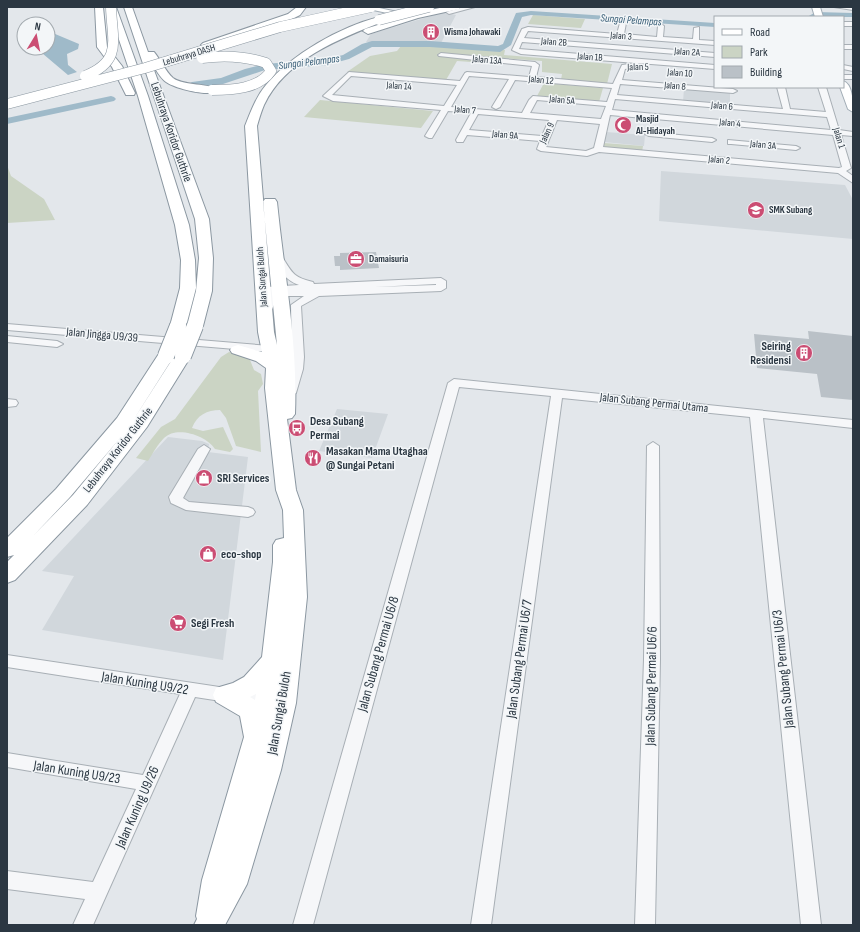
<svg xmlns="http://www.w3.org/2000/svg" width="860" height="932" font-family="'Sofia Sans Condensed',sans-serif">
<style>
.built{fill:#d1d7dc}
.green{fill:#cbd4c4}
.water{fill:#9fbac9}
.lines{fill:none;stroke-linecap:round;stroke-linejoin:round}
.river{fill:#9fbac9;fill-rule:evenodd}
.building{fill:#bac1c7}
.minor-casing{stroke:#a8afb5;stroke-width:2}
.major-casing{stroke:#a2adb6;stroke-width:2}
.highway-casing{stroke:#8b97a1;stroke-width:2}
.minor{fill:#f6f7f9;fill-rule:evenodd}
.major{fill:#fff;fill-rule:evenodd}
.highway{fill:#fff;fill-rule:evenodd}
.highway-bridge-far1-casing{stroke:#8b97a1;stroke-width:11;stroke-linecap:butt}
.highway-bridge-casing{stroke:#8b97a1;stroke-width:18;stroke-linecap:butt}
.highway-bridge-far1{stroke:#fff;stroke-width:10}
.highway-bridge{stroke:#fff;stroke-width:16}
.labels{text-anchor:middle;dominant-baseline:central;stroke-width:3;stroke-linejoin:round;paint-order:stroke}
.far-poi-label{font-size:10px;font-weight:bold;fill:#2b3742;stroke:#f3f6f8;text-anchor:start}
.far-street-label{font-size:10px;fill:#2b3742;stroke:#f3f6f8}
.far-water-label{font-size:11px;font-style:italic;fill:#365c75;stroke:#f3f6f8}
.street-label{font-size:12px;fill:#2b3742;stroke:#f3f6f8}
.poi-label{font-size:12px;font-weight:bold;fill:#2b3742;stroke:#f3f6f8;text-anchor:start}
.near-street-label{font-size:14px;fill:#2b3742;stroke:#f3f6f8}
</style>
<rect width="100%" height="100%" fill="#e3e7eb"/>
<path class="built" d="M 444,12 L 456,15 L 441,43 L 366,42 L 371,34 Z
M 684,88 L 730,92 L 730,106 L 683,102 Z
M 606,132 L 645,135 L 644,146 L 604,142 Z
M 661,171 L 845,185 L 853,200 L 853,239 L 659,221 Z
M 337,409 L 388,414 L 372,458 L 319,451 Z
M 168,437 L 202,441 L 209,444 L 208,452 L 248,457 L 223,660 L 42,630 L 74,576 L 42,571 Z"/>
<path class="green" d="M 533,15 L 585,19 L 581,28 L 528,24 Z
M 431,45 L 505,50 L 504,55 L 612,64 L 607,84 L 561,80 L 562,74 L 542,72 L 542,61 L 473,56 L 471,62 L 457,61 L 446,80 L 347,72 L 370,56 L 397,51 L 401,46 Z
M 544,83 L 603,88 L 599,102 L 537,96 Z
M 320,100 L 433,111 L 421,128 L 304,117 Z
M 604,143 L 643,146 L 642,152 L 603,149 Z
M 7,165 L 11,176 L 44,199 L 55,220 L 7,223 Z
M 229,352 L 248,355 L 254,370 L 261,374 L 263,384 L 258,391 L 261,452 L 236,446 L 226,418 L 220,410 C 207,410 197,415 192,428 L 203,431 L 223,427 L 233,449 L 230,452 L 215,449 C 207,436 177,425 164,438 C 158,444 153,453 148,461 L 136,458 L 161,427 L 175,419 L 221,357 Z"/>
<path class="water" d="M 48,31 L 79,44 L 78,49 L 67,54 L 68,65 L 77,72 L 68,75 L 36,48 L 48,48 Z"/>
<g class="lines">
<path class="river" d="M 531,11 L 715,23 L 715,27 L 531,15 L 522,17 L 511,45 L 500,52 L 430,47 L 372,47 L 349,59 L 327,65 L 265,70 L 223,84 L 192,88 L 187,85 L 192,82 L 221,78 L 245,69 L 265,64 L 327,59 L 343,55 L 362,44 L 372,41 L 430,41 L 498,46 L 503,44 L 516,13 Z
M 816,12 L 853,13 L 853,17 L 807,17 Z
M 111,96 L 114,97 L 116,99 L 114,101 L 7,124 L 7,118 Z"/>
</g>
<path class="building" d="M 376,252 L 379,268 L 340,270 L 340,266 L 335,266 L 334,256 L 340,256 L 340,253 Z
M 808,331 L 853,336 L 853,400 L 821,397 L 817,374 L 757,368 L 754,334 L 809,339 Z"/>
<g class="lines">
<g class="minor-casing">
<path id="minor" d="M 464,7 L 475,7 L 449,14 L 446,12 Z
M 834,7 L 853,7 L 853,10 Z
M 623,21 L 626,23 L 624,34 L 657,37 L 658,26 L 661,24 L 664,26 L 663,37 L 693,39 L 694,28 L 699,27 L 699,40 L 715,41 L 715,45 L 528,31 L 524,38 L 715,53 L 715,57 L 522,42 L 519,49 L 715,65 L 715,69 L 638,63 L 640,65 L 639,66 L 625,69 L 622,80 L 733,89 L 737,91 L 733,93 L 620,84 L 617,95 L 783,109 L 777,87 L 785,87 L 790,109 L 826,112 L 818,87 L 826,87 L 839,130 L 853,132 L 853,136 L 841,135 L 851,168 L 846,171 L 853,176 L 853,183 L 838,173 L 599,152 L 587,156 L 541,151 L 537,149 L 540,141 L 467,135 L 463,142 L 457,142 L 456,140 L 471,113 L 448,111 L 432,138 L 429,138 L 425,136 L 441,110 L 333,101 L 323,96 L 349,72 L 460,81 L 465,73 L 467,72 L 529,77 L 532,66 L 439,56 L 438,55 L 441,53 L 535,62 L 539,65 L 536,77 L 613,84 L 622,65 L 636,63 L 521,54 L 512,50 L 522,29 L 528,27 L 617,34 L 620,23 ZM 351,76 L 457,85 L 444,106 L 332,95 ZM 469,76 L 509,79 L 492,107 L 496,109 L 500,107 L 515,80 L 612,88 L 607,102 L 533,96 L 529,100 L 522,113 L 451,107 ZM 615,99 L 827,117 L 831,130 L 612,110 ZM 537,100 L 606,106 L 601,119 L 530,113 ZM 478,114 L 549,120 L 542,136 L 469,130 ZM 610,115 L 833,135 L 842,167 L 839,168 L 603,147 ZM 557,120 L 600,124 L 594,148 L 586,151 L 546,147 Z
M 843,22 L 853,22 L 853,26 L 843,26 Z
M 843,45 L 853,45 L 853,49 L 843,49 Z
M 843,65 L 853,67 L 853,71 L 843,69 Z
M 843,75 L 853,75 L 853,79 L 843,79 Z
M 646,132 L 712,138 L 716,140 L 712,142 L 649,136 L 645,134 Z
M 728,140 L 796,146 L 800,148 L 796,150 L 731,144 L 728,144 Z
M 278,254 L 281,255 C 292,272 292,277 313,282 L 314,284 L 441,278 L 446,281 L 446,288 L 441,291 L 319,296 L 301,306 L 304,357 L 303,369 L 296,393 L 290,397 L 284,393 L 291,369 L 292,357 L 291,305 L 304,296 L 277,296 L 270,315 L 262,315 L 261,313 L 263,302 L 269,292 L 266,289 L 267,287 L 299,285 C 285,280 278,270 273,257 ZM 436,284 L 436,285 L 374,287 Z
M 7,324 L 270,346 L 276,349 L 270,352 L 7,330 Z
M 7,336 L 57,341 L 63,344 L 57,347 L 7,342 Z
M 454,379 L 853,420 L 853,428 L 763,418 L 821,925 L 801,925 L 750,417 L 562,398 L 491,925 L 471,925 L 551,396 L 459,387 L 313,925 L 293,925 L 448,383 Z
M 7,399 L 16,400 L 18,403 L 16,406 L 7,407 Z
M 653,442 L 659,446 L 660,659 L 655,925 L 635,925 L 644,659 L 647,446 Z
M 204,445 L 210,449 L 183,498 L 189,502 L 248,507 L 253,509 L 255,512 L 253,515 L 248,517 L 186,510 L 171,503 L 169,497 L 198,449 Z
M 7,655 L 272,695 L 278,697 L 280,702 L 278,707 L 272,709 L 195,697 L 93,925 L 73,925 L 85,899 L 7,889 L 7,871 L 93,882 L 136,789 L 7,767 L 7,753 L 143,775 L 180,694 L 7,667 Z"/>
</g>
<g class="major-casing">
<path id="major" d="M 359,7 L 375,7 L 415,16 L 411,18 Z
M 812,7 L 820,7 L 823,17 L 815,17 Z
M 843,81 C 853,84 853,103 853,112 L 848,109 L 840,87 L 843,87 Z"/>
</g>
<g class="highway-casing">
<path id="highway" d="M 95,7 L 103,7 L 107,47 L 122,66 L 135,93 L 134,95 L 126,95 L 112,67 L 97,47 Z
M 108,7 L 116,7 L 148,96 L 189,225 L 195,260 L 196,288 L 186,326 L 184,329 L 172,329 L 170,326 L 180,288 L 181,260 L 175,225 L 138,96 Z
M 124,7 L 132,7 L 148,52 L 154,52 C 160,59 166,72 173,78 C 183,86 211,83 217,90 C 211,98 174,88 166,82 C 160,78 155,68 151,62 L 209,219 L 213,258 L 212,291 L 203,326 L 201,329 L 189,329 L 187,326 L 196,291 L 199,258 L 195,219 Z
M 297,7 L 306,7 L 300,15 L 294,18 L 209,47 L 203,47 L 201,45 L 203,43 L 288,14 Z
M 444,7 L 460,7 L 459,9 L 418,18 L 368,34 L 363,31 L 365,29 L 413,14 Z
M 379,17 L 382,18 L 382,22 C 339,39 285,60 264,105 C 261,112 259,119 257,126 L 274,332 L 277,345 L 263,202 L 265,199 L 275,199 L 277,202 C 284,273 298,343 295,414 L 292,418 L 287,419 L 296,490 L 303,510 L 307,597 L 296,703 L 281,770 L 247,884 L 225,925 L 194,925 L 197,919 L 196,916 L 202,880 L 244,737 L 240,716 L 216,702 L 213,695 L 216,688 L 233,683 L 244,677 L 262,657 L 273,562 L 273,545 L 276,540 L 284,538 L 283,510 L 276,490 L 265,388 L 266,368 L 256,361 L 232,353 L 230,350 L 232,347 L 238,345 L 262,352 L 258,332 L 245,126 C 251,111 256,97 266,85 C 292,54 340,27 379,17 ZM 256,694 L 255,700 L 250,697 Z
M 166,351 L 172,352 L 174,356 L 132,422 L 177,352 L 183,351 L 189,352 L 191,356 L 147,427 L 87,505 L 15,580 L 7,583 L 7,562 L 14,555 L 7,557 L 7,538 L 56,489 L 117,418 L 160,352 ZM 120,438 L 73,495 L 33,536 L 70,497 Z"/>
</g>
<use href="#minor" class="minor"/>
<use href="#major" class="major"/>
<use href="#highway" class="highway"/>
<g class="highway-bridge-far1-casing">
<path id="highway-bridge-far1" d="M 379,20 L 429,7
M 202,58 C 224,55 245,56 266,63 L 271,71 C 259,89 232,90 212,90
M 85,76 C 123,61 112,40 111,7
M 7,104 L 145,68 L 280,27 L 371,7"/>
</g>
<g class="highway-bridge-casing">
<path id="highway-bridge" d="M 166,356 L 178,326
M 183,356 L 195,326"/>
</g>
<use href="#highway-bridge-far1" class="highway-bridge-far1"/>
<use href="#highway-bridge" class="highway-bridge"/>
</g>
<defs>
<g id="building-disc" transform="scale(0.9)"><circle r="9.5" fill="#cb4d73" stroke="#f3f6f8"/><path d="M-4-6H4V6H1V3H-1V6H-4ZM-2.5-4.3h1.7v1.8h-1.7ZM.8-4.3h1.7v1.8H.8ZM-2.5-1h1.7V.8h-1.7ZM.8-1h1.7V.8H.8Z" fill="#fff"/></g>
<g id="mosque-disc" transform="scale(0.9)"><circle r="9.5" fill="#cb4d73" stroke="#f3f6f8"/><path d="M3.5-4.9A6 6 0 1 0 3.5 4.9A5 5 0 1 1 3.5-4.9Z" fill="#fff"/></g>
<g id="school-disc" transform="scale(0.9)"><circle r="9.5" fill="#cb4d73" stroke="#f3f6f8"/><path d="M0-5L7-2L0 1L-7-2ZM-4 1L0 2.5L4 1V4Q0 6-4 4Z" fill="#fff"/></g>
<g id="office-disc" transform="scale(0.9)"><circle r="9.5" fill="#cb4d73" stroke="#f3f6f8"/><path d="M-6-3h4V-5.5h4V-3h4V5H-6ZM-1-4.5V-3h2v-1.5ZM-6 0V1H6V0Z" fill="#fff"/></g>
<g id="bus-disc" transform="scale(0.9)"><circle r="9.5" fill="#cb4d73" stroke="#f3f6f8"/><path d="M-5-6H5V4H4V6H2V4H-2V6H-4V4H-5ZM-3.5-4V0h7V-4ZM-3.5 1.2v1.5H-2V1.2ZM2 1.2v1.5H3.5V1.2Z" fill="#fff"/></g>
<g id="restaurant-disc" transform="scale(0.9)"><circle r="9.5" fill="#cb4d73" stroke="#f3f6f8"/><path d="M-5-6h1v4h1v-4h1v4h1v-4h1v5L-1.5 .5V6h-2V.5L-5-1ZM5-6V6H3V1.5H1.5Q1.5-4 5-6Z" fill="#fff"/></g>
<g id="shop-disc" transform="scale(0.9)"><circle r="9.5" fill="#cb4d73" stroke="#f3f6f8"/><path d="M-5-2.5h2.3a2.7 3.5 0 0 1 5.4 0H5L5.5 6h-11ZM-1.5-2.5h3a1.5 2.3 0 0 0-3 0Z" fill="#fff"/></g>
<g id="supermarket-disc" transform="scale(0.9)"><circle r="9.5" fill="#cb4d73" stroke="#f3f6f8"/><path d="M-6-5.5h2.5l.6 2H6L4.5 2H-2.5L-4.4-4H-6ZM-1.5 3.2a1.3 1.3 0 1 0 .1 0ZM3 3.2a1.3 1.3 0 1 0 .1 0Z" fill="#fff"/></g>
</defs>
<g fill-rule="evenodd">
<use href="#building-disc" x="431" y="32"/>
<use href="#mosque-disc" x="623" y="125"/>
<use href="#school-disc" x="756" y="210"/>
<use href="#office-disc" x="356" y="259"/>
<use href="#building-disc" x="804" y="353"/>
<use href="#bus-disc" x="297" y="428"/>
<use href="#restaurant-disc" x="313" y="458"/>
<use href="#shop-disc" x="204" y="478"/>
<use href="#shop-disc" x="208" y="554"/>
<use href="#supermarket-disc" x="178" y="623"/>
</g>
<g class="labels">
<g class="far-poi-label">
<text x="444" y="32">Wisma Johawaki</text>
<text x="636" y="119">Masjid<tspan x="636" dy="12">Al-Hidayah</tspan></text>
<text x="769" y="210">SMK Subang</text>
<text x="369" y="259">Damaisuria</text>
</g>
<g class="far-street-label">
<text transform="translate(621 36) rotate(4)">Jalan 3</text>
<text transform="translate(554 42) rotate(4)">Jalan 2B</text>
<text transform="translate(687 52) rotate(4)">Jalan 2A</text>
<text transform="translate(189 55) rotate(-17)">Lebuhraya DASH</text>
<text transform="translate(590 57) rotate(4)">Jalan 1B</text>
<text transform="translate(487 60) rotate(5)">Jalan 13A</text>
<text transform="translate(638 67) rotate(-1)">Jalan 5</text>
<text transform="translate(680 73) rotate(4)">Jalan 10</text>
<text transform="translate(541 80) rotate(5)">Jalan 12</text>
<text transform="translate(399 86) rotate(4)">Jalan 14</text>
<text transform="translate(675 86) rotate(4)">Jalan 8</text>
<text transform="translate(562 100) rotate(5)">Jalan 5A</text>
<text transform="translate(722 106) rotate(5)">Jalan 6</text>
<text transform="translate(465 110) rotate(5)">Jalan 7</text>
<text transform="translate(730 123) rotate(5)">Jalan 4</text>
<text transform="translate(547 133) rotate(-65)">Jalan 9</text>
<text transform="translate(505 135) rotate(5)">Jalan 9A</text>
<text transform="translate(839 138) rotate(73)">Jalan 1</text>
<text transform="translate(763 145) rotate(5)">Jalan 3A</text>
<text transform="translate(719 160) rotate(5)">Jalan 2</text>
<text transform="translate(262 277) rotate(-94)">Jalan Sungai Buloh</text>
</g>
<g class="far-water-label">
<text transform="translate(631 20) rotate(4)">Sungai Pelampas</text>
<text transform="translate(309 62) rotate(-7)">Sungai Pelampas</text>
</g>
<g class="street-label">
<text transform="translate(171 132) rotate(71)">Lebuhraya Koridor Guthrie</text>
<text transform="translate(102 335) rotate(5)">Jalan Jingga U9/39</text>
<text transform="translate(654 403) rotate(6)">Jalan Subang Permai Utama</text>
<text transform="translate(118 450) rotate(-52)">Lebuhraya Koridor Guthrie</text>
</g>
<g class="poi-label">
<text x="791" y="346" text-anchor="end">Seiring<tspan x="791" dy="14">Residensi</tspan></text>
<text x="310" y="421">Desa Subang<tspan x="310" dy="14">Permai</tspan></text>
<text x="326" y="451">Masakan Mama Utaghaa<tspan x="326" dy="14">@ Sungai Petani</tspan></text>
<text x="217" y="478">SRI Services</text>
<text x="221" y="554">eco-shop</text>
<text x="191" y="623">Segi Fresh</text>
</g>
<g class="near-street-label">
<text transform="translate(378 654) rotate(-74)">Jalan Subang Permai U6/8</text>
<text transform="translate(519 659) rotate(-82)">Jalan Subang Permai U6/7</text>
<text transform="translate(783 669) rotate(-96)">Jalan Subang Permai U6/3</text>
<text transform="translate(145 683) rotate(9)">Jalan Kuning U9/22</text>
<text transform="translate(651 686) rotate(-89)">Jalan Subang Permai U6/6</text>
<text transform="translate(279 713) rotate(-80)">Jalan Sungai Buloh</text>
<text transform="translate(77 772) rotate(9)">Jalan Kuning U9/23</text>
<text transform="translate(137 807) rotate(-66)">Jalan Kuning U9/26</text>
</g>
</g>
<rect width="860" height="932" fill="none" stroke="#2b3742" stroke-width="16"/>
<rect x="714" y="16" width="130" height="72" fill="#f3f6f8" stroke="#a3aaaf"/>
<rect x="722" y="29" width="20" height="6" fill="#ffffff" stroke="#a3aaaf"/>
<text x="750" y="36" font-size="12" fill="#2b3742">Road</text>
<rect x="722" y="46" width="20" height="12" fill="#cbd4c4" stroke="#a3aaaf"/>
<text x="750" y="56" font-size="12" fill="#2b3742">Park</text>
<rect x="722" y="66" width="20" height="12" fill="#bac1c7" stroke="#a3aaaf"/>
<text x="750" y="76" font-size="12" fill="#2b3742">Building</text>
<g transform="translate(36 36) rotate(10)"><circle r="19" fill="#f3f6f8" stroke="#a3aaaf"/>
<path d="M0-3L7 15L0 10L-7 15Z" fill="#cb4d73"/>
<text y="-6" font-size="11" font-weight="bold" text-anchor="middle" fill="#2b3742">N</text>
</g>
</svg>
